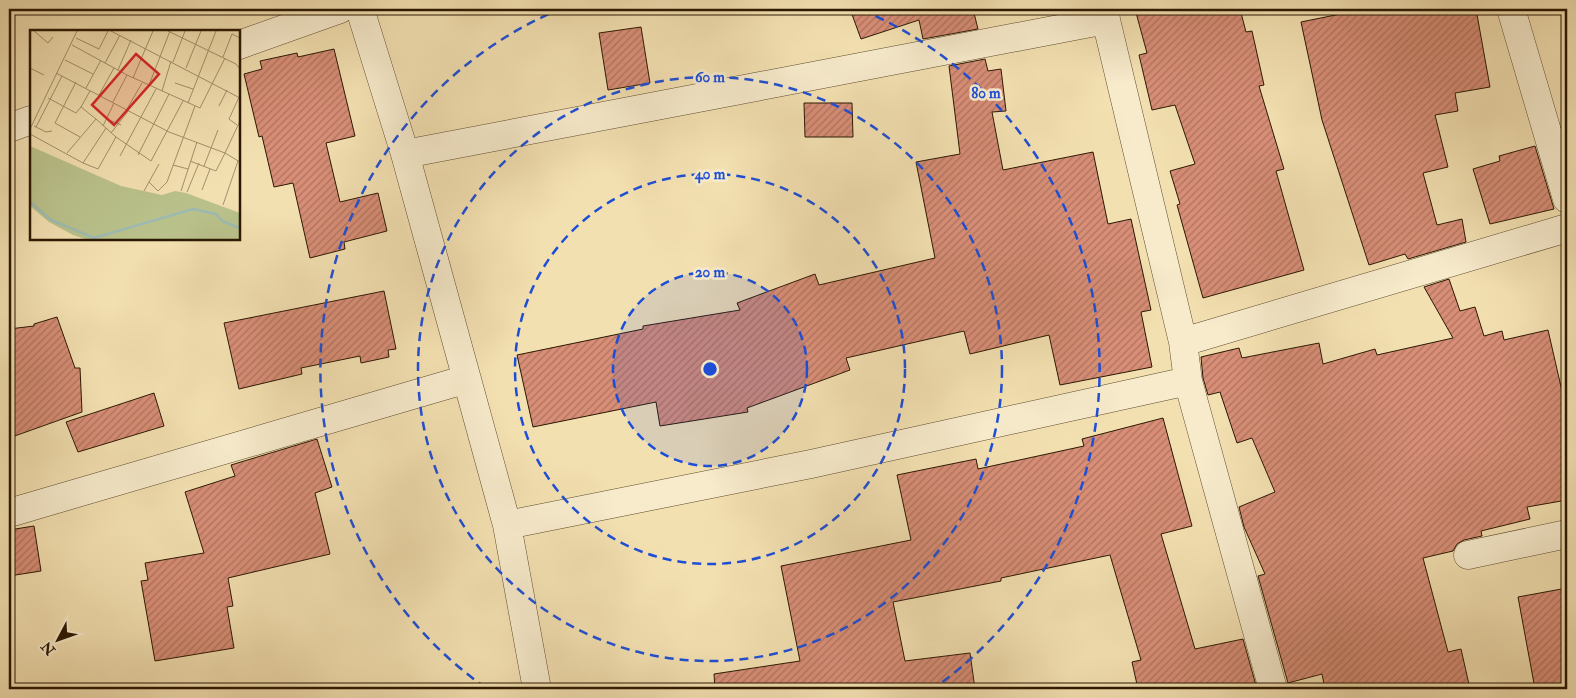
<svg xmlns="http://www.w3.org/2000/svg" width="1576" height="698" font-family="'IM FELL Double Pica',serif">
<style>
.building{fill:url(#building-hatch);stroke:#2b1802}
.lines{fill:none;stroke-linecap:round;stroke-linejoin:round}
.minor-casing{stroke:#5d4a2e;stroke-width:29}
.minor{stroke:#f7ebcc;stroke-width:28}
.ring{fill:none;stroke:#1d4ed8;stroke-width:2.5;stroke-dasharray:9 6}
.inset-river{fill:none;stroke:#9dbbb3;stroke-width:2.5}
.inset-road{fill:none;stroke:#a3906b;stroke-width:1}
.view{fill:#d62828;fill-opacity:0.15;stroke:#d62828;stroke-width:2.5}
.inset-edge{fill:none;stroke:#2b1802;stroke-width:2.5}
.centre{fill:#1d4ed8;stroke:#f7ebcc;stroke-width:2.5}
.ring-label{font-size:15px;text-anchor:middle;font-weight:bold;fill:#1d4ed8;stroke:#f7ebcc;stroke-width:5;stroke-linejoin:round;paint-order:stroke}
</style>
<defs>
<pattern id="building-hatch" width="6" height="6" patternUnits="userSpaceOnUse" patternTransform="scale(1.25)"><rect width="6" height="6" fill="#d88e77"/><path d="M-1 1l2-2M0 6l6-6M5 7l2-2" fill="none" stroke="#af735f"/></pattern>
</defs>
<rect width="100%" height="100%" fill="#f3e0b1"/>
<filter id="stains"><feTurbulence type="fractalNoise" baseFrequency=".004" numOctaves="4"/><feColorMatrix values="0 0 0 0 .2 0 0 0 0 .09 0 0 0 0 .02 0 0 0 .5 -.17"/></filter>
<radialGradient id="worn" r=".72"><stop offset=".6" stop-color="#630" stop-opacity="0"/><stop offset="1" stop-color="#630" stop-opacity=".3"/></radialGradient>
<path class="building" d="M 850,9 L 973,9 L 978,29 L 923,39 L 919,20 L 861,39 Z
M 1135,9 L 1240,9 L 1246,32 L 1252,31 L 1264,85 L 1259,86 L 1284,169 L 1276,171 L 1304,270 L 1203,298 L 1177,205 L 1180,204 L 1170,171 L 1195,164 L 1175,105 L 1152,110 L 1139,55 L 1147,53 Z
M 1365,9 L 1476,9 L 1490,87 L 1455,93 L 1458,111 L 1435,115 L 1448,167 L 1423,173 L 1437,225 L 1462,219 L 1466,242 L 1408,259 L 1405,254 L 1369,265 L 1322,120 L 1301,22 Z
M 641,27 L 650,83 L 608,90 L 599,33 Z
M 334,49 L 355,136 L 326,143 L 340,202 L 378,193 L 387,231 L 344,242 L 345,249 L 310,258 L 293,183 L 274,187 L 262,136 L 259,137 L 244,74 L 262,69 L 260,61 L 297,53 L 298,57 Z
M 985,59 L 988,71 L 1001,69 L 1006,111 L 992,112 L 1003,170 L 1093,152 L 1108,224 L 1131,219 L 1151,310 L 1141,312 L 1152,367 L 1060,385 L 1049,335 L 970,354 L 964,331 L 846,358 L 850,370 L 747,408 L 748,412 L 660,426 L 656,402 L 533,427 L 517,355 L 643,329 L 643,326 L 740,310 L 737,303 L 815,274 L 819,285 L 935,258 L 916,162 L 960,154 L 949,66 Z
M 804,103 L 852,103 L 853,137 L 805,137 Z
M 1535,146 L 1554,209 L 1490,224 L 1473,169 L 1500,161 L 1499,156 Z
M 1449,279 L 1460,311 L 1475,307 L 1484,336 L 1502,331 L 1504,340 L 1548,330 L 1567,413 L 1567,500 L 1527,507 L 1530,519 L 1481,531 L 1482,536 L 1464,540 L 1457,544 L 1453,551 L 1423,558 L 1448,652 L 1461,649 L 1470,689 L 1325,689 L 1322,674 L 1288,683 L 1258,576 L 1265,574 L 1244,527 L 1239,507 L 1275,492 L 1252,438 L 1237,443 L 1220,392 L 1208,395 L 1203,378 L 1201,357 L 1239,348 L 1242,358 L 1319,343 L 1323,364 L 1375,349 L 1377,355 L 1453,338 L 1424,287 Z
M 384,291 L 396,349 L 388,350 L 389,357 L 361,363 L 360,356 L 301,368 L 302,374 L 239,389 L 224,323 Z
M 57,317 L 75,368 L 80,368 L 82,412 L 9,438 L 9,329 L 34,326 L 34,324 Z
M 154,393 L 164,426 L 78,452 L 66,422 Z
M 1163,418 L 1192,526 L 1161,534 L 1195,649 L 1243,639 L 1257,689 L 1138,689 L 1132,662 L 1141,660 L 1110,555 L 1001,578 L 1001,581 L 893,602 L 905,661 L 970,653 L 975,689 L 715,689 L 714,674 L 800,661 L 781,566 L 911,540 L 897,475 L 976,459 L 978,469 L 1084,446 L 1082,439 Z
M 317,439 L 332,487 L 315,493 L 330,554 L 228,578 L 233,606 L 227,607 L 234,648 L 155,661 L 141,581 L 148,580 L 145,563 L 204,553 L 185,492 L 235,476 L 231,465 Z
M 34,526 L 41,571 L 9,576 L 9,530 Z
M 1567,588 L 1567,689 L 1535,689 L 1518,597 Z"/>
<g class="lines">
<g class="minor-casing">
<path id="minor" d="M 360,9 L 405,154 L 507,525 L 537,689
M 1105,9 L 1106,20 L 1183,342 L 1188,381 L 1273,689
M 1511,9 L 1567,199
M 239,45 L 340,9
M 9,128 L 31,120
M 405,154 L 1106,20
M 1183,342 L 1567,228
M 9,513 L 467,379
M 507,525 L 811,464 L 1188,381
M 1468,555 L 1567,534"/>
</g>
<use href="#minor" class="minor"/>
</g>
<circle cx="710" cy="369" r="97" fill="#1d4ed8" fill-opacity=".12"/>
<g class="ring">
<circle cx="710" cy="369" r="97"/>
<circle cx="710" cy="369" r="195"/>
<circle cx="710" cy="369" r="292"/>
<path d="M486 688A390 390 0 0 1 558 10M862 10A390 390 0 0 1 934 688"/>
</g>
<g transform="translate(30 30)">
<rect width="210" height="210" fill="#f3e0b1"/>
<path d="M 0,116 L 91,156 L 132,165 L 145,161 L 156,163 L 210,183 L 210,209 L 55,209 L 43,205 L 19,192 L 0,176 Z" fill="#bac28c"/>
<path class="inset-river" d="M 0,172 L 21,190 L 64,208 L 163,179 L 186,184 L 192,191 L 210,198"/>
<path class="inset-road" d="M 4,1 L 18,13 L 23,7M 81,1 L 210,68M 138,1 L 206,34 L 210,39M 46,8 L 69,19 L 78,1M 42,15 L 97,45 L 170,78 L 195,28M 193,27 L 202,4 L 210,8M 35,30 L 63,44M 143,32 L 155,1M 75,33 L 90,5M 0,38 L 14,45M 156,38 L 171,1M 88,40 L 101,10M 26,43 L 139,102 L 195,123 L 210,91M 103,48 L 123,1M 46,52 L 25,93 L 50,107M 145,53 L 163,59M 119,55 L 140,1M 56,58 L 71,30M 132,61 L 141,31M 69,65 L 84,38M 18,68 L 46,83 L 51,77M 83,72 L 97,45M 158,73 L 186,1M 189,76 L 197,60M 97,79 L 112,53M 77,89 L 91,95M 207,95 L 199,89 L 210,65M 4,96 L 16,102 L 22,101M 73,96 L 84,73M 6,97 L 32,46M 0,99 L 47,1M 81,103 L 99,80M 0,104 L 53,133 L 76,98M 86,107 L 121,131 L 153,71M 37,123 L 66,89 L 51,77 L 60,61M 108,125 L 139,64M 90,126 L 126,59M 160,131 L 186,141 L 195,123 L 210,132M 53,133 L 68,139 L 86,107 L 66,89M 143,135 L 158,139M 174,136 L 188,100M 119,152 L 128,161 L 137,152 L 165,76M 172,160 L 180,139M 114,161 L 129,134M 151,161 L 167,112M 157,162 L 169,133M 193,175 L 208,131"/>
<path class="view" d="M 106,24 L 129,44 L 84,95 L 62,75 Z"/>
<rect width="210" height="210" class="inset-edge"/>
</g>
<circle cx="710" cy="369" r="8" class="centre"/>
<g class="ring-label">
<text x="710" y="82">60 m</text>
<text x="986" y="98">80 m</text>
<text x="710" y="179">40 m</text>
<text x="710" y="277">20 m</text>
</g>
<rect width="1576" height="698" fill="none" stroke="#f3e0b1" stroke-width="30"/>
<rect x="10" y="10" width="1556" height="678" fill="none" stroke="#2b1802" stroke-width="2.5"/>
<rect x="15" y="15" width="1546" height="668" fill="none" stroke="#2b1802"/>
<g transform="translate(58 640) rotate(229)" stroke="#f7ebcc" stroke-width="4" paint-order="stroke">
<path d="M0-4L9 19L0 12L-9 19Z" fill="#2b1802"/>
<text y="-8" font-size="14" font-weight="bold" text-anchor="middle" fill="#2b1802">N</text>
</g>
<rect width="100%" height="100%" filter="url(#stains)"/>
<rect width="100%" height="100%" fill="url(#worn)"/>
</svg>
